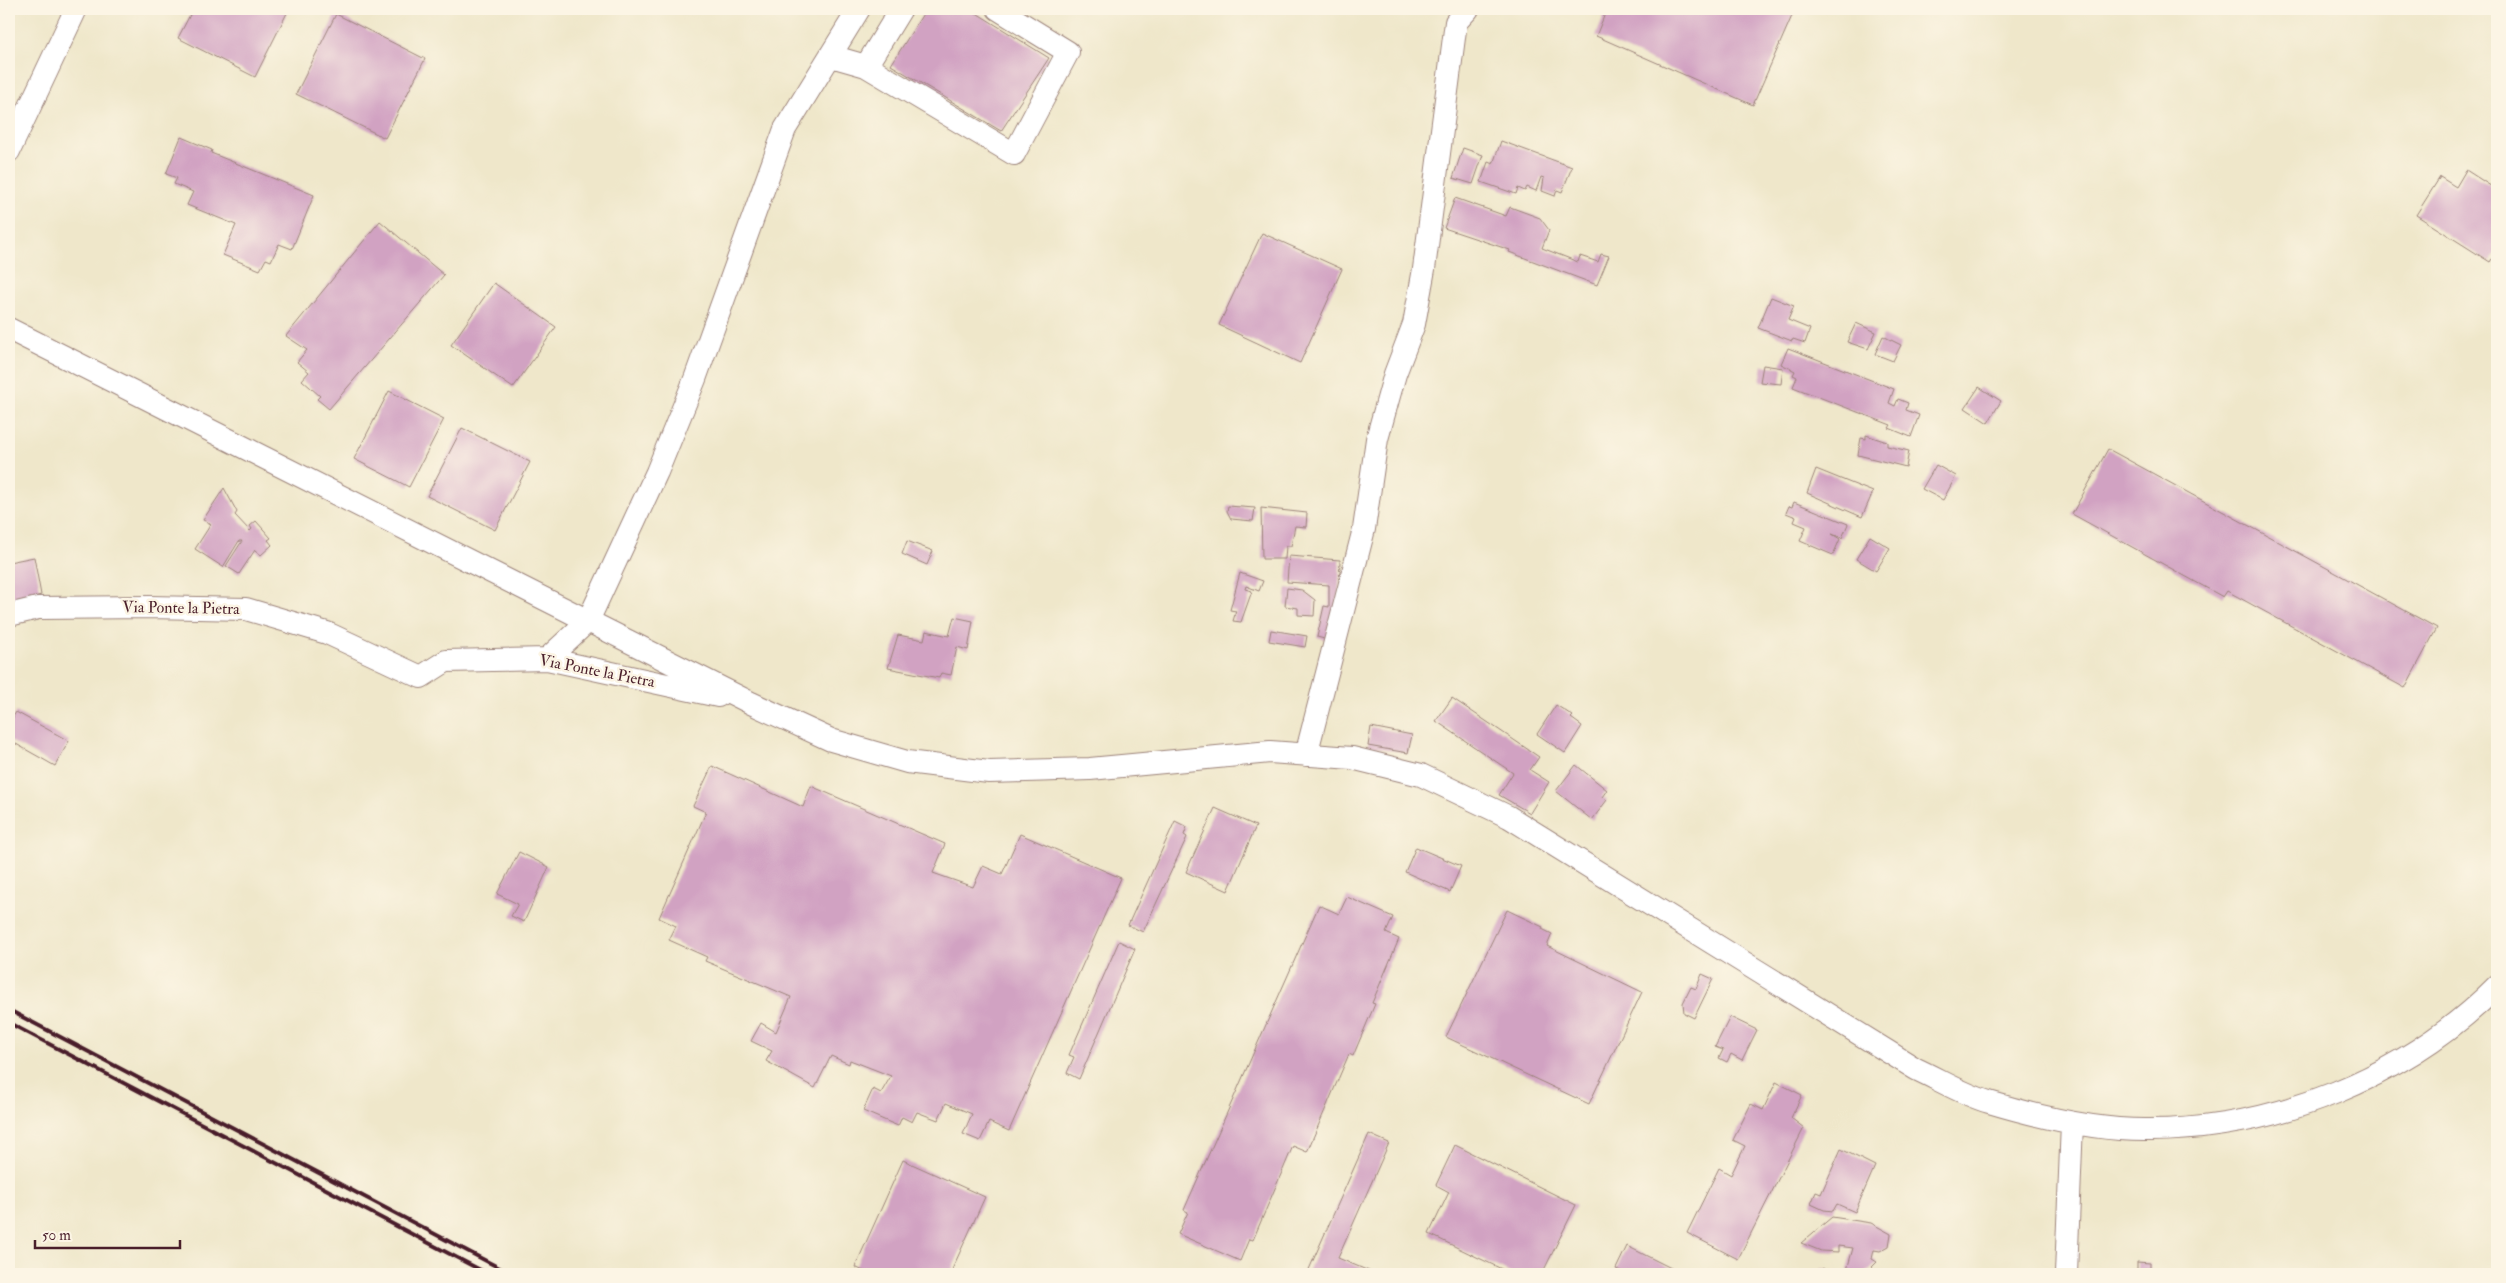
<svg xmlns="http://www.w3.org/2000/svg" width="2506" height="1283" font-family="'IM FELL Double Pica',serif">
<style>
.building{fill:#d1a2c2}
.lines{fill:none;stroke-linecap:round;stroke-linejoin:round}
.minor-casing{stroke:#9c837a;stroke-width:24}
.minor{stroke:#fff;stroke-width:22}
.rail{stroke:#4a1f2b;stroke-width:4}
.labels{text-anchor:middle;dominant-baseline:central;stroke-width:5;stroke-linejoin:round;paint-order:stroke}
.street-label{font-size:16px;fill:#4a1f2b;stroke:#fcf5e5}
</style>
<rect width="100%" height="100%" fill="#fcf5e5"/>
<filter id="ink" filterUnits="userSpaceOnUse"><feTurbulence type="fractalNoise" baseFrequency=".02" numOctaves="2"/><feDisplacementMap in="SourceGraphic" scale="10" xChannelSelector="R" yChannelSelector="G"/><feConvolveMatrix kernelMatrix="1 2 1 2 8 2 1 2 1" color-interpolation-filters="sRGB"/></filter>
<filter id="wash" filterUnits="userSpaceOnUse"><feTurbulence type="fractalNoise" baseFrequency=".0096" numOctaves="4" result="noise"/><feDisplacementMap in="SourceGraphic" scale="20" xChannelSelector="R" yChannelSelector="G"/><feGaussianBlur stdDeviation="1.12" result="paint"/><feColorMatrix in="noise" values="0 0 0 0 0 0 0 0 0 0 0 0 0 0 0 0 0 1.4 0 .05"/><feComposite in="paint" operator="in"/></filter>
<g filter="url(#wash)">
<rect width="100%" height="100%" fill="#efe7ca"/>
<g id="blocks">
<path class="building" d="M 193,9 L 289,9 L 255,77 L 178,38 Z
M 926,9 L 970,9 L 1049,58 L 1001,131 L 891,65 Z
M 1607,9 L 1795,9 L 1753,105 L 1596,36 Z
M 336,14 L 425,59 L 385,138 L 296,94 Z
M 181,137 L 212,150 L 211,153 L 314,195 L 292,249 L 279,244 L 271,261 L 266,259 L 260,270 L 223,255 L 236,225 L 187,205 L 193,192 L 174,184 L 177,178 L 166,174 Z
M 1501,141 L 1572,167 L 1562,192 L 1557,190 L 1555,196 L 1542,191 L 1544,178 L 1541,177 L 1536,191 L 1527,187 L 1525,191 L 1518,188 L 1516,194 L 1481,182 L 1488,162 L 1493,164 Z
M 1463,148 L 1483,155 L 1473,184 L 1453,178 Z
M 2466,170 L 2497,190 L 2497,251 L 2490,262 L 2416,215 L 2440,177 L 2456,187 Z
M 1455,198 L 1506,216 L 1510,207 L 1540,218 L 1549,230 L 1542,248 L 1578,262 L 1580,256 L 1598,262 L 1601,254 L 1609,256 L 1597,285 L 1509,252 L 1510,250 L 1444,228 Z
M 380,221 L 444,275 L 329,409 L 317,399 L 320,396 L 302,380 L 309,372 L 297,362 L 307,350 L 286,336 Z
M 1262,233 L 1342,269 L 1300,363 L 1219,325 Z
M 494,283 L 556,327 L 513,388 L 451,345 Z
M 1771,297 L 1794,306 L 1788,320 L 1810,329 L 1805,343 L 1793,339 L 1792,341 L 1758,328 Z
M 1856,323 L 1876,332 L 1868,349 L 1847,342 Z
M 1883,336 L 1901,345 L 1893,361 L 1875,354 Z
M 1788,348 L 1894,389 L 1889,403 L 1895,406 L 1898,399 L 1908,403 L 1906,410 L 1919,415 L 1911,437 L 1889,428 L 1891,425 L 1793,387 L 1797,377 L 1793,375 L 1795,371 L 1781,364 Z
M 1763,365 L 1783,368 L 1781,384 L 1760,382 Z
M 1979,387 L 2001,401 L 1988,423 L 1965,408 Z
M 389,391 L 444,419 L 409,487 L 354,459 Z
M 462,428 L 530,462 L 495,530 L 427,496 Z
M 1866,435 L 1887,442 L 1887,446 L 1909,451 L 1906,467 L 1858,455 L 1861,438 L 1866,439 Z
M 2108,449 L 2437,628 L 2405,688 L 2227,591 L 2223,597 L 2072,514 Z
M 1936,465 L 1956,476 L 1943,500 L 1922,489 Z
M 1816,469 L 1873,492 L 1862,517 L 1807,493 Z
M 224,488 L 237,512 L 235,515 L 250,531 L 252,529 L 250,526 L 256,521 L 271,538 L 268,540 L 272,545 L 261,555 L 255,550 L 239,574 L 226,566 L 242,541 L 239,541 L 223,567 L 195,549 L 211,524 L 203,520 Z
M 1794,502 L 1848,524 L 1842,538 L 1832,534 L 1840,539 L 1833,555 L 1800,541 L 1806,527 L 1794,522 L 1796,517 L 1786,513 L 1789,506 L 1792,507 Z
M 1228,506 L 1255,508 L 1253,521 L 1231,519 L 1227,511 Z
M 1261,508 L 1307,513 L 1306,527 L 1295,526 L 1291,546 L 1286,546 L 1285,559 L 1262,559 Z
M 1870,536 L 1890,548 L 1876,571 L 1856,559 Z
M 907,541 L 933,551 L 927,565 L 902,554 Z
M 1289,556 L 1340,560 L 1338,611 L 1328,640 L 1317,637 L 1324,606 L 1329,607 L 1329,585 L 1287,582 Z
M 34,557 L 41,595 L 9,604 L 9,562 Z
M 1240,573 L 1263,581 L 1259,591 L 1246,586 L 1245,589 L 1252,591 L 1241,622 L 1233,621 L 1236,611 L 1230,610 Z
M 1287,588 L 1302,590 L 1315,600 L 1314,616 L 1298,615 L 1298,608 L 1285,606 Z
M 954,617 L 973,621 L 968,650 L 957,647 L 951,675 L 941,673 L 939,678 L 888,668 L 898,635 L 924,640 L 926,631 L 949,636 Z
M 1271,630 L 1307,636 L 1305,647 L 1269,641 Z
M 1452,698 L 1539,757 L 1530,770 L 1549,782 L 1530,813 L 1499,795 L 1513,773 L 1436,721 Z
M 1556,705 L 1573,716 L 1571,718 L 1582,726 L 1565,753 L 1537,734 Z
M 16,712 L 69,741 L 55,766 L 9,740 L 9,724 Z
M 1371,727 L 1412,735 L 1408,753 L 1368,746 Z
M 1576,765 L 1607,790 L 1602,797 L 1607,800 L 1592,820 L 1556,791 Z
M 712,766 L 803,807 L 811,786 L 945,844 L 933,873 L 973,887 L 983,866 L 1002,874 L 1020,834 L 1121,878 L 1009,1131 L 989,1122 L 980,1141 L 963,1134 L 972,1114 L 946,1103 L 938,1120 L 917,1112 L 912,1122 L 902,1117 L 898,1126 L 863,1111 L 873,1089 L 881,1093 L 891,1076 L 850,1060 L 849,1064 L 831,1056 L 815,1088 L 766,1061 L 772,1051 L 751,1041 L 761,1023 L 776,1032 L 791,997 L 705,961 L 707,957 L 669,940 L 676,926 L 659,918 L 706,812 L 693,806 Z
M 1215,808 L 1256,826 L 1228,891 L 1186,872 Z
M 1175,821 L 1187,827 L 1184,835 L 1187,837 L 1143,932 L 1128,925 Z
M 1416,847 L 1461,866 L 1450,892 L 1405,872 Z
M 519,852 L 549,867 L 524,922 L 511,916 L 518,904 L 497,894 Z
M 1347,897 L 1393,917 L 1386,933 L 1399,939 L 1372,1003 L 1375,1004 L 1353,1056 L 1349,1054 L 1307,1152 L 1293,1146 L 1253,1240 L 1249,1239 L 1240,1261 L 1178,1234 L 1188,1212 L 1184,1210 L 1319,905 L 1339,914 Z
M 1507,910 L 1543,927 L 1542,929 L 1552,934 L 1547,946 L 1642,992 L 1589,1104 L 1446,1037 Z
M 1119,941 L 1135,949 L 1079,1079 L 1067,1073 L 1074,1057 L 1069,1055 Z
M 1702,974 L 1713,979 L 1694,1018 L 1684,1013 L 1683,1003 L 1691,987 L 1696,989 Z
M 1730,1017 L 1757,1030 L 1742,1060 L 1731,1054 L 1727,1062 L 1719,1058 L 1723,1050 L 1715,1047 Z
M 1776,1082 L 1802,1095 L 1791,1118 L 1804,1128 L 1738,1259 L 1687,1233 L 1719,1168 L 1731,1175 L 1745,1146 L 1733,1140 L 1751,1104 L 1763,1110 Z
M 1369,1134 L 1389,1143 L 1338,1258 L 1376,1274 L 1307,1274 Z
M 1455,1145 L 1576,1205 L 1542,1274 L 1512,1274 L 1429,1234 L 1449,1192 L 1436,1185 Z
M 1841,1149 L 1875,1166 L 1855,1212 L 1837,1204 L 1833,1211 L 1824,1210 L 1811,1204 L 1816,1192 L 1821,1194 Z
M 903,1160 L 985,1197 L 950,1274 L 870,1274 L 855,1267 Z
M 1832,1217 L 1871,1223 L 1891,1234 L 1889,1246 L 1880,1251 L 1874,1250 L 1872,1259 L 1877,1262 L 1865,1274 L 1851,1274 L 1847,1270 L 1853,1248 L 1838,1246 L 1838,1252 L 1821,1251 L 1801,1243 Z
M 1627,1246 L 1683,1274 L 1627,1274 L 1616,1269 Z
M 2137,1262 L 2150,1263 L 2150,1270 L 2137,1270 Z
M 1823,1268 L 1828,1273 L 1832,1270 L 1836,1274 L 1816,1274 Z"/>
</g>
</g>
<g filter="url(#ink)">
<use href="#blocks" fill-opacity="0" stroke="#9c837a" stroke-width="1"/>
<g class="lines">
<g class="minor-casing">
<path id="minor" d="M 831,56 L 866,66 L 1014,154 L 1068,52 L 998,9
M 866,66 L 901,9
M 9,151 L 76,9
M 9,329 L 751,703 L 831,740 L 907,762 L 989,772 L 1090,769 L 1270,752 L 1352,758 L 1421,775 L 1509,817 L 1916,1069 C 1940,1080 1964,1095 1989,1102 C 2039,1117 2093,1130 2145,1130 C 2274,1131 2407,1077 2497,986
M 9,615 L 38,608 L 149,607 L 246,609 L 327,633 L 421,677 L 446,661 L 547,659 L 718,696
M 547,659 L 588,621 L 657,472 L 695,379 L 785,129 L 859,9
M 1306,755 L 1364,529 L 1377,439 L 1395,374 L 1414,324 L 1424,269 L 1456,22 L 1468,9
M 2066,1274 L 2072,1123"/>
</g>
<use href="#minor" class="minor"/>
<path class="rail" d="M 9,1010 L 511,1274
M 9,1023 L 488,1274"/>
</g>
</g>
<g class="labels">
<g class="street-label">
<text transform="translate(181 608) rotate(1)">Via Ponte la Pietra</text>
<text transform="translate(597 671) rotate(11)">Via Ponte la Pietra</text>
</g>
</g>
<rect width="2506" height="1283" fill="none" stroke="#fcf5e5" stroke-width="30"/>
<path d="M35 1240v8h145v-8" fill="none" stroke="#4a1f2b" stroke-width="2.5"/>
<text x="42" y="1240" font-size="15" fill="#4a1f2b" stroke="#fcf5e5" stroke-width="4" paint-order="stroke">50 m</text>
</svg>
